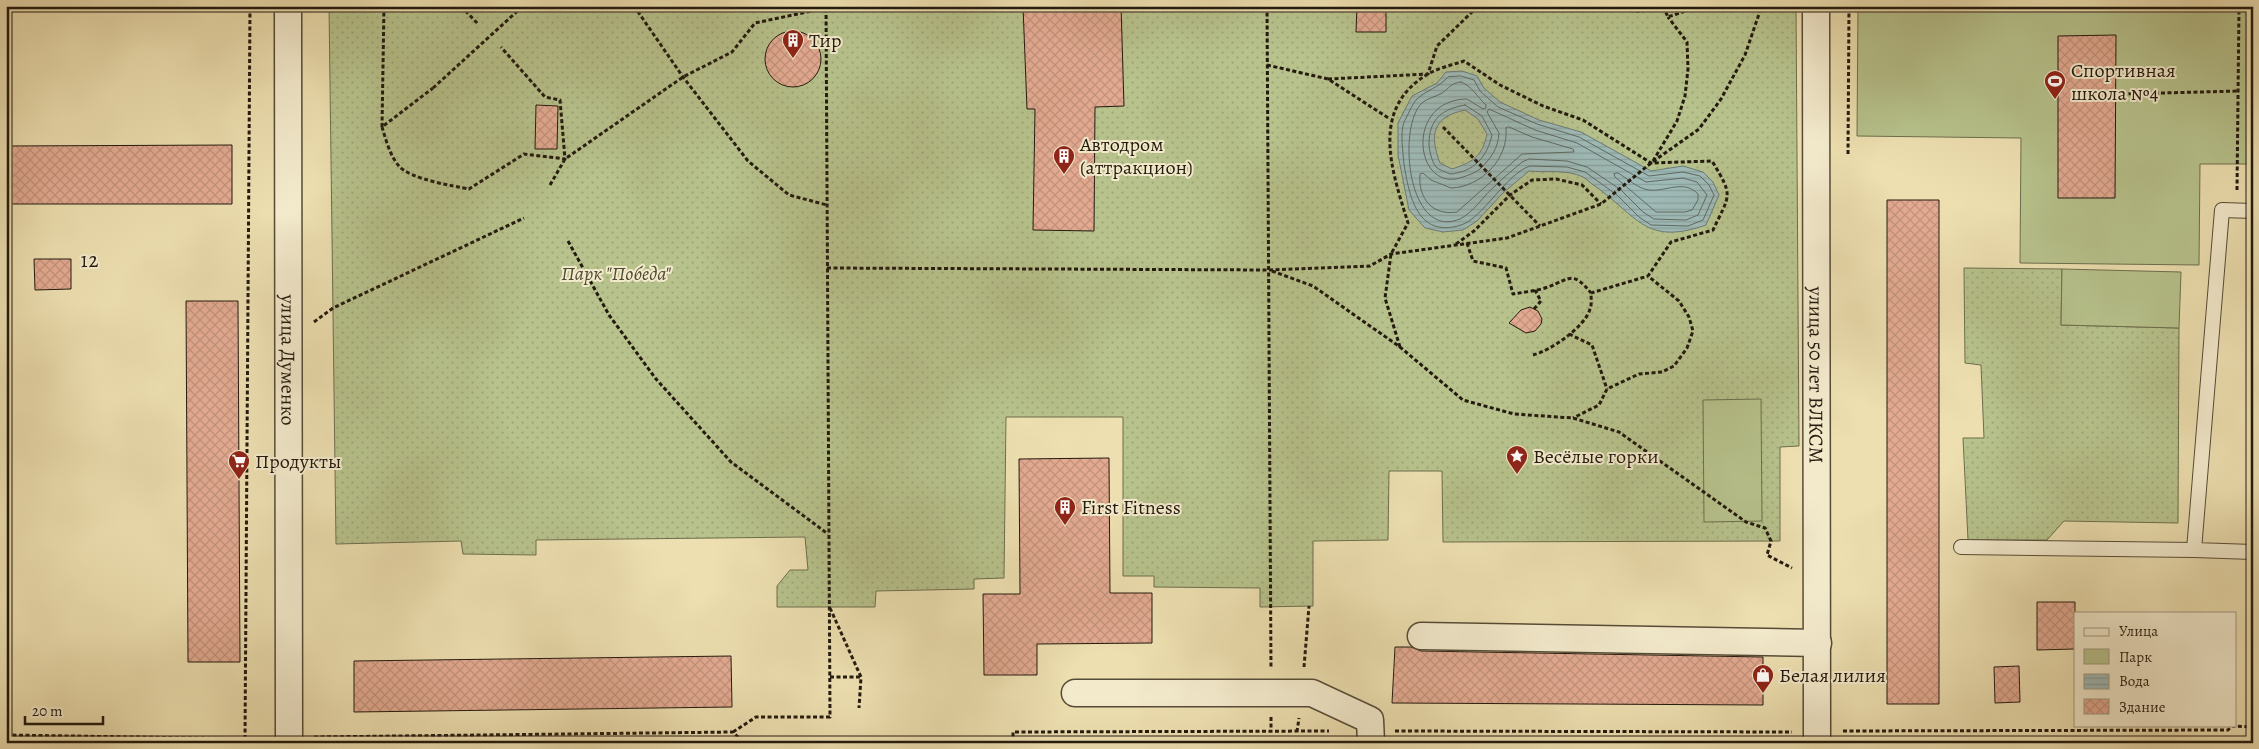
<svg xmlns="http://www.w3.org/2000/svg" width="2259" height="749" font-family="Alegreya,serif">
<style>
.green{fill:url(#green-dots);stroke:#6d6e4d}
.pitch{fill:#b7c28c;stroke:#6d6e4d}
.water{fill:url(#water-rules);stroke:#6d7a73;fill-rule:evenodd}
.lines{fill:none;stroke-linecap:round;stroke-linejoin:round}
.shore{stroke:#606a62;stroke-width:1}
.building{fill:url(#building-cross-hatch);stroke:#231a0e}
.lane-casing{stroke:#564b36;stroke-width:16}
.street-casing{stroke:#564b36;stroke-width:29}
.path{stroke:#231a0e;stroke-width:3;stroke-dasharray:4 2.5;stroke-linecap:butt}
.lane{stroke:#f3eacc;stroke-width:14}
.street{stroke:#f3eacc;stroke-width:26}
.path-bridge{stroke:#231a0e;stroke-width:3;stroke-dasharray:4 2.5;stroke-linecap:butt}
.labels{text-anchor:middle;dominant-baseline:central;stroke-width:4;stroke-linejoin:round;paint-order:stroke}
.poi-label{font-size:20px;fill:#231a0e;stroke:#f3eacc;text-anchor:start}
.park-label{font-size:20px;font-style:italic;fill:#4f4c34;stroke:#f3eacc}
.street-label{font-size:20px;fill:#231a0e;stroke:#f3eacc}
.neighbourhood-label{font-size:21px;letter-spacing:1px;fill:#231a0e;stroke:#f3eacc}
</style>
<defs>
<pattern id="green-dots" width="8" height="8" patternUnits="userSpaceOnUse" patternTransform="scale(1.25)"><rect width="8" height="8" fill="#b7c28c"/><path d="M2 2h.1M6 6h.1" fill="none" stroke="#9da678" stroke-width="1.8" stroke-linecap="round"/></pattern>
<pattern id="water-rules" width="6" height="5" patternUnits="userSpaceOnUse" patternTransform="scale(1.25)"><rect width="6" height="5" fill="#9ebab7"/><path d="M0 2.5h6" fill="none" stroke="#889f9c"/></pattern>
<pattern id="building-cross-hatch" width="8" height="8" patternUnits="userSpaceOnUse" patternTransform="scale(1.25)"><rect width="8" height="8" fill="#e3aa91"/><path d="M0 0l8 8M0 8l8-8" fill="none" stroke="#c2927c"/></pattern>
</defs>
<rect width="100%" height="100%" fill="#eddfb0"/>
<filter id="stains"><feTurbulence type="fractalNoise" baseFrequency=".004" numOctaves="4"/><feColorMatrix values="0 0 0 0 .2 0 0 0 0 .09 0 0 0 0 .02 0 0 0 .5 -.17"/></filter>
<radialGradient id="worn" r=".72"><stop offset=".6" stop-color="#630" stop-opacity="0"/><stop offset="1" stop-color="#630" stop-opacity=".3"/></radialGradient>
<path class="green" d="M 329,6 L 1796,6 L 1799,446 L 1780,447 L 1780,541 L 1443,542 L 1442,471 L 1389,471 L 1388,540 L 1313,541 L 1313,606 L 1260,607 L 1260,588 L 1154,587 L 1154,576 L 1123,576 L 1123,417 L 1006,417 L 1004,578 L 974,579 L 974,589 L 876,591 L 875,607 L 777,607 L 777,586 L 790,570 L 808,570 L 805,537 L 536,540 L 536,555 L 463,554 L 461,541 L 336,544 Z
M 1964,268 L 2062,269 L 2061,325 L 2179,328 L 2178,523 L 2064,521 L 2047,540 L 1968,540 L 1963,438 L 1984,438 L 1981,365 L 1965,363 Z"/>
<path class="pitch" d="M 1858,6 L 2253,6 L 2252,164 L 2200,164 L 2199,265 L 2020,263 L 2021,138 L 1857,136 Z
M 2062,269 L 2181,272 L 2179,328 L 2061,325 Z
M 1761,399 L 1762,521 L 1704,522 L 1703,400 Z"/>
<path class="water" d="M 1462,71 L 1477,76 L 1484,88 L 1500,102 L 1539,120 L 1581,132 L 1651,171 L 1683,166 L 1703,172 L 1713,182 L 1719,195 L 1706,225 C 1646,246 1638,217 1595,186 C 1591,184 1587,179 1583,177 C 1567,169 1546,173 1529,171 L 1503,193 L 1477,221 L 1463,230 L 1443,232 L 1425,228 L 1409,210 L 1398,155 L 1398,123 L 1412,96 L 1437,83 L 1446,72 ZM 1465,110 L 1478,119 L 1487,134 C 1482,157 1473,162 1452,169 L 1440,163 C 1429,134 1433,117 1465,110 Z"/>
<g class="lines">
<path class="shore" d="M 1461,76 L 1474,80 L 1480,91 L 1498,107 L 1537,124 L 1579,137 L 1649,176 L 1683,172 L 1700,176 L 1709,185 L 1714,195 L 1703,220 L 1688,226 L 1651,225 L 1639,217 L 1617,195 L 1585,172 L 1567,167 L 1530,166 C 1507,173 1482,219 1461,225 C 1417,239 1409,195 1404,164 C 1403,152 1400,133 1404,122 C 1408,115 1412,104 1417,99 C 1428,89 1437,89 1448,77 Z
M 1461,82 C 1472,86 1477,97 1486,105 L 1486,108 L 1483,109 L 1467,99 C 1403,100 1415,195 1463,177 C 1469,175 1475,173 1480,169 C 1491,158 1498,149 1499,133 L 1487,112 L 1489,109 L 1535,130 L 1577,143 L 1646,182 L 1683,178 L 1697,182 L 1707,195 L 1698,215 L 1686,220 L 1654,219 L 1643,212 L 1621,190 L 1587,167 L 1567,161 L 1529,159 L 1522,162 C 1513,170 1504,177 1496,185 C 1484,195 1474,212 1460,219 C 1407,241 1397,126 1422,103 C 1427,98 1436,97 1442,93 C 1450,88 1450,83 1461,82 Z
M 1465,105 L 1482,116 L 1492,135 C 1487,157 1474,172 1450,174 C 1446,172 1439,170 1436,167 C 1432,162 1429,150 1429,144 C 1429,119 1442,109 1465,105 Z
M 1509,127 L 1532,137 L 1573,149 L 1574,152 L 1522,154 L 1457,212 C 1432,216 1418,198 1420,174 L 1423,173 L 1431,180 L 1451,188 C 1481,187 1509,159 1506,128 Z
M 1618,173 C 1627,178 1638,189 1649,190 C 1666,192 1684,179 1698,194 L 1698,200 L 1692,210 L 1685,212 L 1656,212 L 1615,177 L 1614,174 Z"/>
</g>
<path class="building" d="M 1023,6 L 1121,6 L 1124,106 L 1095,107 L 1094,231 L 1033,230 L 1035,109 L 1027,109 Z
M 1357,6 L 1386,6 L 1386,32 L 1356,32 Z
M765 59a28 28 0 1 1 56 0a28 28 0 1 1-56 0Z
M 2116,35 L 2115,198 L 2058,198 L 2058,36 Z
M 536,105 L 558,106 L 557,149 L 535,149 Z
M 232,145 L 232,204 L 6,204 L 6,146 Z
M 1887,200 L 1939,200 L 1939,704 L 1887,704 Z
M 34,259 L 71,259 L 71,289 L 35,290 Z
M 186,301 L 238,301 L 240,662 L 188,662 Z
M 1530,307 L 1538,311 L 1542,319 L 1541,324 L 1535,331 L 1526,333 L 1509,323 L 1521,310 Z
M 1109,458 L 1110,593 L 1152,593 L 1152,643 L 1037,644 L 1037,675 L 984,675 L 983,594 L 1020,594 L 1019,459 Z
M 2037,602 L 2075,602 L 2075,649 L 2037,650 Z
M 1395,647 L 1411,647 L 1421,651 L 1763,657 L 1763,705 L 1392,703 Z
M 731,656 L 732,707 L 354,712 L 354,661 Z
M 2019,666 L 2020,702 L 1995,703 L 1994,667 Z"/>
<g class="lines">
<g class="lane-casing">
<path id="lane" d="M 2253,211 L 2222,210 L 2194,550 L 2253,552
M 1961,547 L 2194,550"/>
</g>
<g class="street-casing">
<g id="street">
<path id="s1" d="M 288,6 L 289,743"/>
<path id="s2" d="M 1816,6 L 1817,743"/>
<path d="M 1421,636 L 1818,643"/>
<path d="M 1075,693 L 1312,693 L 1370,720 L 1371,743"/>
</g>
</g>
<path class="path" d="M 384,6 L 382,127 L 433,88
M 461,6 L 478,24
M 634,6 L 683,77 L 748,161 L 789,195 L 827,205
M 1267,6 L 1271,669
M 1617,6 C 1632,13 1643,13 1658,6
M 1663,6 L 1668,17 L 1700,6
M 1267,65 L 1328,79 L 1390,119
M 1328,79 L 1428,74 L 1437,46 L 1474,10 L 1483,6
M 2122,94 L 2238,91
M 382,127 C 386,140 390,156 399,166 C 410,179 453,186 469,189 L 524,154 L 565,159 L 560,100 L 545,97 L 501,47
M 1443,127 L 1540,226
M 1848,154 L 1849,6
M 1653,161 L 1677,121 L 1685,96 L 1688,69 L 1687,42 L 1668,17
M 550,185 L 565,159 L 683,77 L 732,52 L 755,23 L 826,8
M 2237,190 L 2239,6
M 568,241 L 609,315 L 656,379 L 731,462 L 828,534
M 1467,243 L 1473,261 L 1506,268 L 1513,294 C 1524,292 1537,291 1548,287 C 1571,278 1573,271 1591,293
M 1456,244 L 1474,231 L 1510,195 L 1532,180 L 1556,179 L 1582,185 L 1601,204
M 827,268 L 1269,270 L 1370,266 L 1391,254 L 1507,238 L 1601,204 L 1651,163 L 1699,129 L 1721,99 L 1745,55 L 1759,14 L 1759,6
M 1272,271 L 1313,286 L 1400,347 L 1463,400 L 1514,414 L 1573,418 L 1619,432 L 1746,522 L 1765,528 L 1771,541 L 1767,555 L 1792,568
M 1534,309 L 1541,301 L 1535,290
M 314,322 L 333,308 L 524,218
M 1569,334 L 1592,345 L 1607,389
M 1400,347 L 1385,298 L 1391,254 L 1408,223 C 1392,171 1369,109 1428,74 C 1438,68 1452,65 1464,61 L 1500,85 L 1543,106 L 1583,120 L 1651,163 L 1712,161 C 1734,197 1730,194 1713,230 L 1671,242 L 1648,276 L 1679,301 L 1689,317 L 1693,331 L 1687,348 L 1674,366 L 1662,372 L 1639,374 L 1607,389 L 1599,405 L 1573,418
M 1533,355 C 1550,351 1585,327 1590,309 C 1592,304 1591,298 1591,293 L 1648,276
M 830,608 L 861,677 L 859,708
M 1304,667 L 1309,606
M 830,677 L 861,677
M 1271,717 L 1271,732
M 1395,731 L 1792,732
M 1843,731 L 2228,730 L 2232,726 L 2253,727
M 733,732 L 756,717 L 830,717 L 826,6
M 1297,732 L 1299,718
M 6,735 L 263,739
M 314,737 L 733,732 L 744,743
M 245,739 L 250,6
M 1013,743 L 1013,732 L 1329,731"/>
<use href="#lane" class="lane"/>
<use href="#street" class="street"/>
<path class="path-bridge" d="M 433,88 L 523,6"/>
</g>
<defs>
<g id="building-pin" transform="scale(1.125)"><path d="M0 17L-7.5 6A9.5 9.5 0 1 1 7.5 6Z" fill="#8f2418" stroke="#f3eacc"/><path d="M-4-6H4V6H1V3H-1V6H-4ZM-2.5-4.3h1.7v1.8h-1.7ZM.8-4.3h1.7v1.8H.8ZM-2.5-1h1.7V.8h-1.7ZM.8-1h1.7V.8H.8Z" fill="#fff"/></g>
<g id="stadium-pin" transform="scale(1.125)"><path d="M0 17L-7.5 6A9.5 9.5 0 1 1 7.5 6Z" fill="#8f2418" stroke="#f3eacc"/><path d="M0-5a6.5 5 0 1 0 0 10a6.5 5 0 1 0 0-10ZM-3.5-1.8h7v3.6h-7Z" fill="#fff"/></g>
<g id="sight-pin" transform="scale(1.125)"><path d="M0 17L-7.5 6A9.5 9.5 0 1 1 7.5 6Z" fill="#8f2418" stroke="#f3eacc"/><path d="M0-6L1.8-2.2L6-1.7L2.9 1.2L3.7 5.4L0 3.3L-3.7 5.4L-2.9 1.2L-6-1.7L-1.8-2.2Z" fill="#fff"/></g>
<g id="supermarket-pin" transform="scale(1.125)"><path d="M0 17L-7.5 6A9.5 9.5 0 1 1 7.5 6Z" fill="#8f2418" stroke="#f3eacc"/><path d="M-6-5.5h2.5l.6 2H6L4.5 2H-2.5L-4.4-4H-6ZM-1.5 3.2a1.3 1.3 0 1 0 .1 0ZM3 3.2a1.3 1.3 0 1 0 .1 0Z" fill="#fff"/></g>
<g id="shop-pin" transform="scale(1.125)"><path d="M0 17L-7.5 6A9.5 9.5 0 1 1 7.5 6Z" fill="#8f2418" stroke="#f3eacc"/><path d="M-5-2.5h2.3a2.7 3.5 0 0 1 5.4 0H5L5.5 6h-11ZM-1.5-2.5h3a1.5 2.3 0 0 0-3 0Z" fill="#fff"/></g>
</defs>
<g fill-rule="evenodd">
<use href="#building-pin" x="793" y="40"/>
<use href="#stadium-pin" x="2055" y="81"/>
<use href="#building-pin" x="1064" y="156"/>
<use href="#sight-pin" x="1517" y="456"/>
<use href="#supermarket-pin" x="239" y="461"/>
<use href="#building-pin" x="1065" y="507"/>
<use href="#shop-pin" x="1763" y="675"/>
</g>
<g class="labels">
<g class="poi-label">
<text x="809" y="40">Тир</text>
<text x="2071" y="70">Спортивная<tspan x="2071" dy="23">школа №4</tspan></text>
<text x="1080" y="144">Автодром<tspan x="1080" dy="23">(аттракцион)</tspan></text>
<text x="1533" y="456">Весёлые горки</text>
<text x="255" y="461">Продукты</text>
<text x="1081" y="507">First Fitness</text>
<text x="1779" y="675">Белая лилия</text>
</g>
<g class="park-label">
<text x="616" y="273">Парк "Победа"</text>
</g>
<g class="street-label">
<text stroke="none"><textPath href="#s1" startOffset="354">улица Думенко</textPath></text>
<text stroke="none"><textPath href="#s2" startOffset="369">улица 50 лет ВЛКСМ</textPath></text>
</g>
<g class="neighbourhood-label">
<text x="90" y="260">12</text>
</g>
</g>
<rect width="2259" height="749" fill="none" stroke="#eddfb0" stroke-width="25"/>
<rect x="8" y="8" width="2244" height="734" fill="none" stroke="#231a0e" stroke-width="2.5"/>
<rect x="12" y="12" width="2234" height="724" fill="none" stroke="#231a0e"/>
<rect x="2074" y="612" width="162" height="115" fill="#f3eacc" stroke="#a09780"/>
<rect x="2084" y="628" width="25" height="8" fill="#f3eacc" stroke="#a09780"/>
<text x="2119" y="636" font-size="15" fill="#231a0e">Улица</text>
<rect x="2084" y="649" width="25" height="15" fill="#b7c28c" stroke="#a09780"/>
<text x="2119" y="662" font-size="15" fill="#231a0e">Парк</text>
<rect x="2084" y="674" width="25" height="15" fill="url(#water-rules)" stroke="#a09780"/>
<text x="2119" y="686" font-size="15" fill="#231a0e">Вода</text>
<rect x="2084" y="699" width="25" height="15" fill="url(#building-cross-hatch)" stroke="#a09780"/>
<text x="2119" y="712" font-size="15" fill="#231a0e">Здание</text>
<path d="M25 716v8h78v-8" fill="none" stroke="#231a0e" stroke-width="2.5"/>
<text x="32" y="716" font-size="15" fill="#231a0e" stroke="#f3eacc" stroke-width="4" paint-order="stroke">20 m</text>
<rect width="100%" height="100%" filter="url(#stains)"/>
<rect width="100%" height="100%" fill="url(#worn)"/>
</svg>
